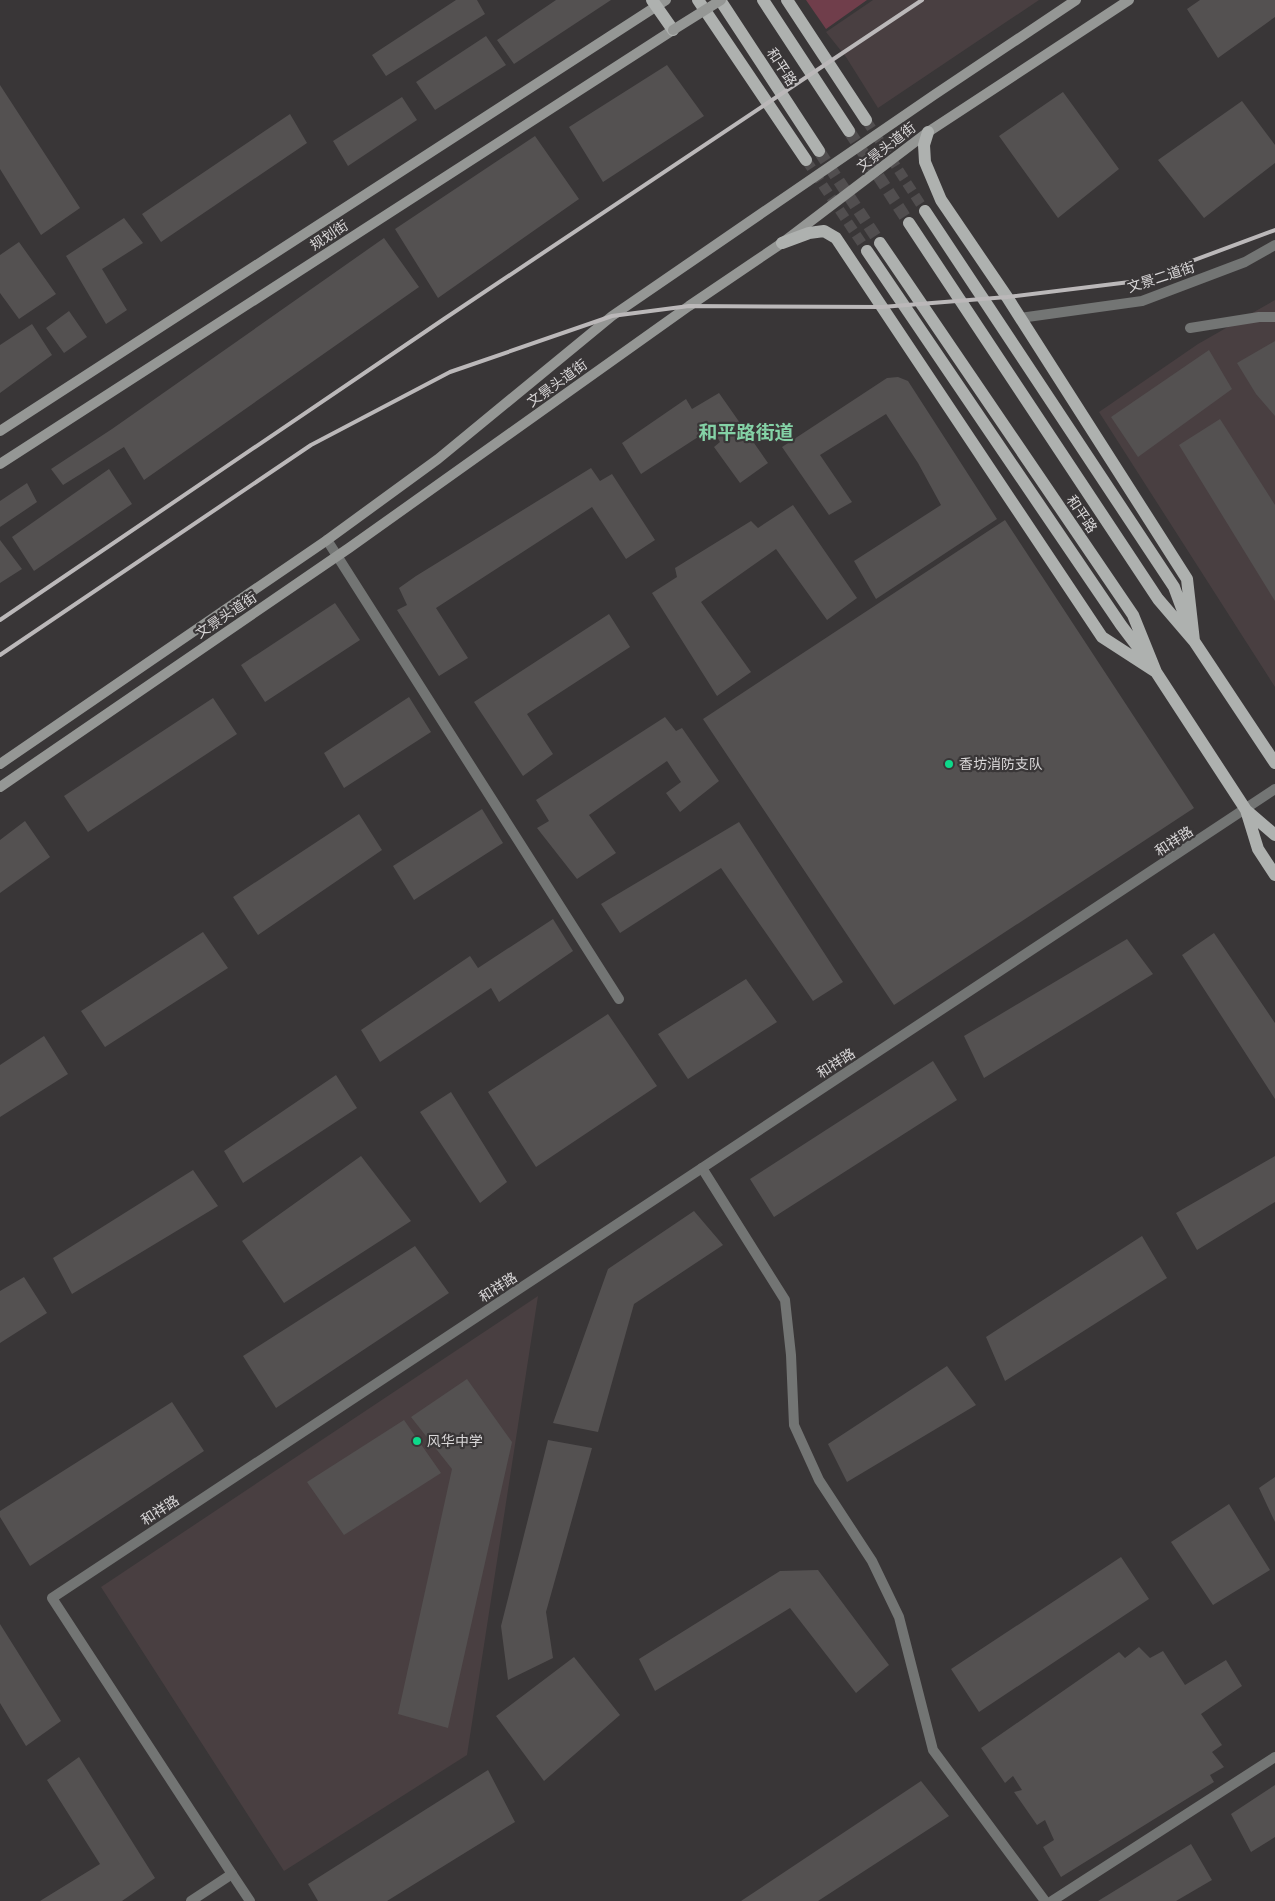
<svg xmlns="http://www.w3.org/2000/svg" width="1275" height="1901" font-family="Mulish,'Noto Sans SC',sans-serif">
<style>
.built{fill:#493f41}
.green{fill:#703e4b}
.building{fill:#545151}
.lines{fill:none;stroke-linecap:round;stroke-linejoin:round}
.tertiary-tunnel{stroke:#514e4f;stroke-width:10;stroke-dasharray:10 5;stroke-linecap:butt}
.primary-tunnel{stroke:#514e4f;stroke-width:12;stroke-dasharray:12 6;stroke-linecap:butt}
.minor{stroke:#737574;stroke-width:10}
.tertiary{stroke:#737574;stroke-width:10}
.secondary{stroke:#959795;stroke-width:10}
.primary{stroke:#aeb1af;stroke-width:12}
.rail{stroke:#bbb8b9;stroke-width:4}
.secondary-bridge{stroke:#959795;stroke-width:10}
.poi-dot{fill:#0cd98a;stroke:#393637;stroke-width:2}
.labels{text-anchor:middle;dominant-baseline:central;stroke-width:4.5;stroke-linejoin:round;paint-order:stroke}
.street-label{font-size:14px;fill:#d9d7d8;stroke:#393637}
.poi-label{font-size:14px;fill:#d9d7d8;stroke:#393637;text-anchor:start}
.district-label{font-size:19px;font-weight:bold;fill:#84d2a6;stroke:#393637}
</style>
<rect width="100%" height="100%" fill="#393637"/>
<path class="built" d="M 873,0 L 1039,0 L 878,108 L 846,57 L 826,32 Z
M 1275,300 L 1275,687 L 1099,412 L 1198,344 Z
M 538,1296 L 467,1755 L 284,1871 L 101,1587 Z"/>
<path class="green" d="M 806,0 L 867,0 L 826,29 Z"/>
<path class="building" d="M 456,0 L 477,0 L 485,14 L 386,76 L 372,55 Z
M 556,0 L 611,0 L 514,64 L 497,40 Z
M 1200,0 L 1275,0 L 1275,17 L 1218,58 L 1187,9 Z
M 486,36 L 506,65 L 435,110 L 416,82 Z
M 667,65 L 704,116 L 603,182 L 569,127 Z
M 0,85 L 80,208 L 41,235 L 0,169 Z
M 1063,92 L 1119,169 L 1058,218 L 999,136 Z
M 402,97 L 417,120 L 348,166 L 333,141 Z
M 1242,101 L 1275,145 L 1275,163 L 1204,218 L 1158,160 Z
M 290,114 L 307,143 L 161,242 L 142,214 Z
M 535,136 L 579,199 L 438,298 L 395,229 Z
M 124,218 L 143,243 L 102,269 L 127,310 L 106,324 L 66,256 Z
M 384,238 L 419,287 L 144,480 L 124,447 L 63,485 L 51,469 L 112,429 Z
M 19,242 L 56,294 L 19,319 L 0,293 L 0,255 Z
M 69,311 L 87,337 L 64,353 L 46,328 Z
M 32,324 L 52,355 L 0,393 L 0,345 Z
M 1275,341 L 1275,416 L 1256,394 L 1237,363 Z
M 1209,350 L 1232,389 L 1138,457 L 1111,417 Z
M 898,377 L 908,381 L 997,519 L 876,599 L 854,561 L 941,505 L 918,463 L 886,414 L 820,455 L 852,502 L 829,515 L 782,447 L 887,378 Z
M 719,393 L 768,463 L 740,483 L 714,447 L 720,442 L 712,428 L 641,474 L 622,443 L 686,399 L 692,409 Z
M 1220,419 L 1275,505 L 1275,601 L 1179,445 Z
M 591,468 L 600,481 L 612,474 L 655,540 L 626,559 L 592,507 L 436,608 L 468,658 L 439,676 L 397,610 L 407,605 L 399,588 L 416,576 Z
M 109,469 L 132,504 L 34,571 L 12,537 Z
M 27,483 L 37,502 L 0,527 L 0,501 Z
M 793,505 L 857,598 L 827,620 L 776,549 L 701,602 L 751,672 L 717,696 L 652,593 L 677,577 L 675,568 L 751,521 L 758,528 Z
M 1005,520 L 1194,808 L 894,1005 L 703,719 Z
M 0,540 L 22,569 L 0,583 Z
M 335,603 L 360,640 L 265,702 L 241,665 Z
M 609,614 L 630,647 L 527,714 L 553,754 L 523,776 L 474,702 Z
M 409,697 L 431,732 L 344,788 L 324,753 Z
M 213,698 L 237,734 L 88,832 L 64,796 Z
M 665,717 L 676,731 L 682,728 L 719,781 L 680,812 L 666,793 L 681,782 L 667,761 L 589,815 L 616,853 L 577,879 L 537,828 L 549,821 L 536,800 Z
M 482,809 L 503,843 L 414,900 L 393,866 Z
M 359,814 L 382,850 L 258,935 L 233,897 Z
M 25,821 L 50,857 L 0,893 L 0,840 Z
M 739,822 L 843,982 L 813,1001 L 721,868 L 620,933 L 601,904 Z
M 553,919 L 573,951 L 499,1002 L 491,988 L 380,1062 L 361,1030 L 470,956 L 478,968 Z
M 203,932 L 228,968 L 105,1047 L 81,1011 Z
M 1214,933 L 1275,1023 L 1275,1099 L 1182,955 Z
M 1127,939 L 1153,974 L 984,1078 L 964,1036 Z
M 746,979 L 777,1022 L 688,1079 L 658,1034 Z
M 608,1014 L 657,1086 L 536,1167 L 488,1092 Z
M 44,1036 L 68,1074 L 0,1117 L 0,1065 Z
M 933,1061 L 957,1100 L 774,1217 L 750,1179 Z
M 336,1075 L 357,1108 L 243,1183 L 224,1151 Z
M 451,1092 L 507,1182 L 480,1203 L 420,1112 Z
M 361,1156 L 411,1221 L 284,1303 L 242,1241 Z
M 1275,1156 L 1275,1202 L 1197,1250 L 1176,1213 Z
M 193,1170 L 218,1206 L 72,1294 L 53,1258 Z
M 694,1211 L 723,1245 L 634,1304 L 598,1432 L 553,1423 L 608,1269 Z
M 1142,1236 L 1167,1278 L 1005,1381 L 986,1337 Z
M 415,1246 L 449,1293 L 276,1408 L 243,1356 Z
M 24,1277 L 47,1313 L 0,1343 L 0,1291 Z
M 947,1366 L 976,1405 L 847,1482 L 828,1444 Z
M 467,1379 L 512,1442 L 448,1728 L 398,1714 L 452,1469 L 411,1417 Z
M 172,1402 L 204,1451 L 30,1566 L 0,1517 L 0,1511 Z
M 404,1420 L 441,1473 L 344,1535 L 307,1482 Z
M 548,1440 L 592,1448 L 546,1612 L 553,1658 L 508,1680 L 501,1626 Z
M 1275,1477 L 1275,1522 L 1259,1488 Z
M 1229,1504 L 1270,1570 L 1213,1605 L 1171,1542 Z
M 1121,1557 L 1149,1599 L 979,1712 L 951,1669 Z
M 818,1570 L 889,1665 L 856,1693 L 790,1608 L 655,1691 L 639,1659 L 780,1571 Z
M 0,1624 L 61,1721 L 26,1746 L 0,1703 Z
M 1139,1647 L 1150,1658 L 1163,1651 L 1185,1685 L 1226,1660 L 1242,1686 L 1201,1714 L 1222,1745 L 1212,1752 L 1224,1767 L 1210,1775 L 1214,1782 L 1061,1877 L 1043,1847 L 1054,1840 L 1045,1820 L 1037,1825 L 1014,1792 L 1022,1790 L 1013,1776 L 1005,1783 L 981,1748 L 1119,1652 L 1125,1658 Z
M 574,1657 L 620,1715 L 544,1781 L 496,1716 Z
M 79,1757 L 155,1878 L 122,1901 L 40,1901 L 100,1864 L 47,1780 Z
M 488,1770 L 515,1822 L 387,1901 L 318,1901 L 308,1884 Z
M 921,1781 L 949,1816 L 818,1901 L 741,1901 Z
M 1275,1785 L 1275,1837 L 1251,1852 L 1231,1814 Z
M 1191,1844 L 1212,1880 L 1176,1901 L 1098,1901 Z"/>
<g class="lines">
<path class="tertiary-tunnel" d="M 866,120 L 925,211
M 806,160 L 867,251"/>
<path class="primary-tunnel" d="M 849,131 L 909,223
M 819,151 L 880,243"/>
<path class="minor" d="M 1190,328 L 1259,317 L 1275,317
M 327,540 L 619,999
M 702,1168 L 785,1300 L 791,1355 L 794,1425 L 819,1480 L 872,1561 L 899,1617 L 933,1750 L 1045,1901
M 232,1874 L 250,1901
M 1052,1901 L 1275,1757"/>
<path class="tertiary" d="M 1020,318 L 1142,301 L 1245,262 L 1275,245
M 191,1901 L 232,1874 L 52,1598 L 1275,789"/>
<path class="secondary" d="M 0,431 L 666,0
M 0,464 L 673,30
M 0,764 L 327,540 L 438,459 L 612,316 L 934,95 L 1076,0
M 0,787 L 349,548 L 689,306 L 782,243 L 928,132 L 1129,0"/>
<path class="primary" d="M 652,0 L 673,30
M 698,0 L 806,160
M 720,0 L 819,151
M 763,0 L 849,131
M 787,0 L 866,120
M 928,132 L 924,145 L 925,162 L 941,200 L 1007,297 L 1187,579 L 1194,641
M 925,211 L 1174,587 L 1187,622
M 909,223 L 1158,599 L 1194,641 L 1275,763
M 782,243 L 809,233 L 824,231 L 836,238 L 1102,637 L 1156,672
M 880,243 L 1133,615 L 1156,672 L 1246,810 L 1275,835
M 867,251 L 1121,625 L 1146,658
M 1246,810 L 1258,849 L 1275,875"/>
<path class="rail" d="M 0,620 L 444,319 L 922,0
M 0,655 L 311,445 L 450,372 L 612,316 L 689,306 L 882,307 L 1007,297 L 1138,281 L 1275,230"/>
<path class="secondary-bridge" d="M 673,30 L 721,0"/>
</g>
<g class="poi-dot">
<circle cx="949" cy="764" r="5"/>
<circle cx="417" cy="1441" r="5"/>
</g>
<g class="labels">
<g class="street-label">
<text transform="translate(782 67) rotate(57)">和平路</text>
<text transform="translate(886 147) rotate(-38)">文景头道街</text>
<text transform="translate(329 235) rotate(-33)">规划街</text>
<text transform="translate(1161 277) rotate(-18)">文景二道街</text>
<text transform="translate(557 383) rotate(-36)">文景头道街</text>
<text transform="translate(1082 514) rotate(56)">和平路</text>
<text transform="translate(226 615) rotate(-34)">文景头道街</text>
<text transform="translate(1174 841) rotate(-33)">和祥路</text>
<text transform="translate(836 1063) rotate(-33)">和祥路</text>
<text transform="translate(498 1287) rotate(-33)">和祥路</text>
<text transform="translate(160 1510) rotate(-33)">和祥路</text>
</g>
<g class="poi-label">
<text x="959" y="764">香坊消防支队</text>
<text x="427" y="1441">风华中学</text>
</g>
<g class="district-label">
<text x="746" y="432">和平路街道</text>
</g>
</g>
</svg>
